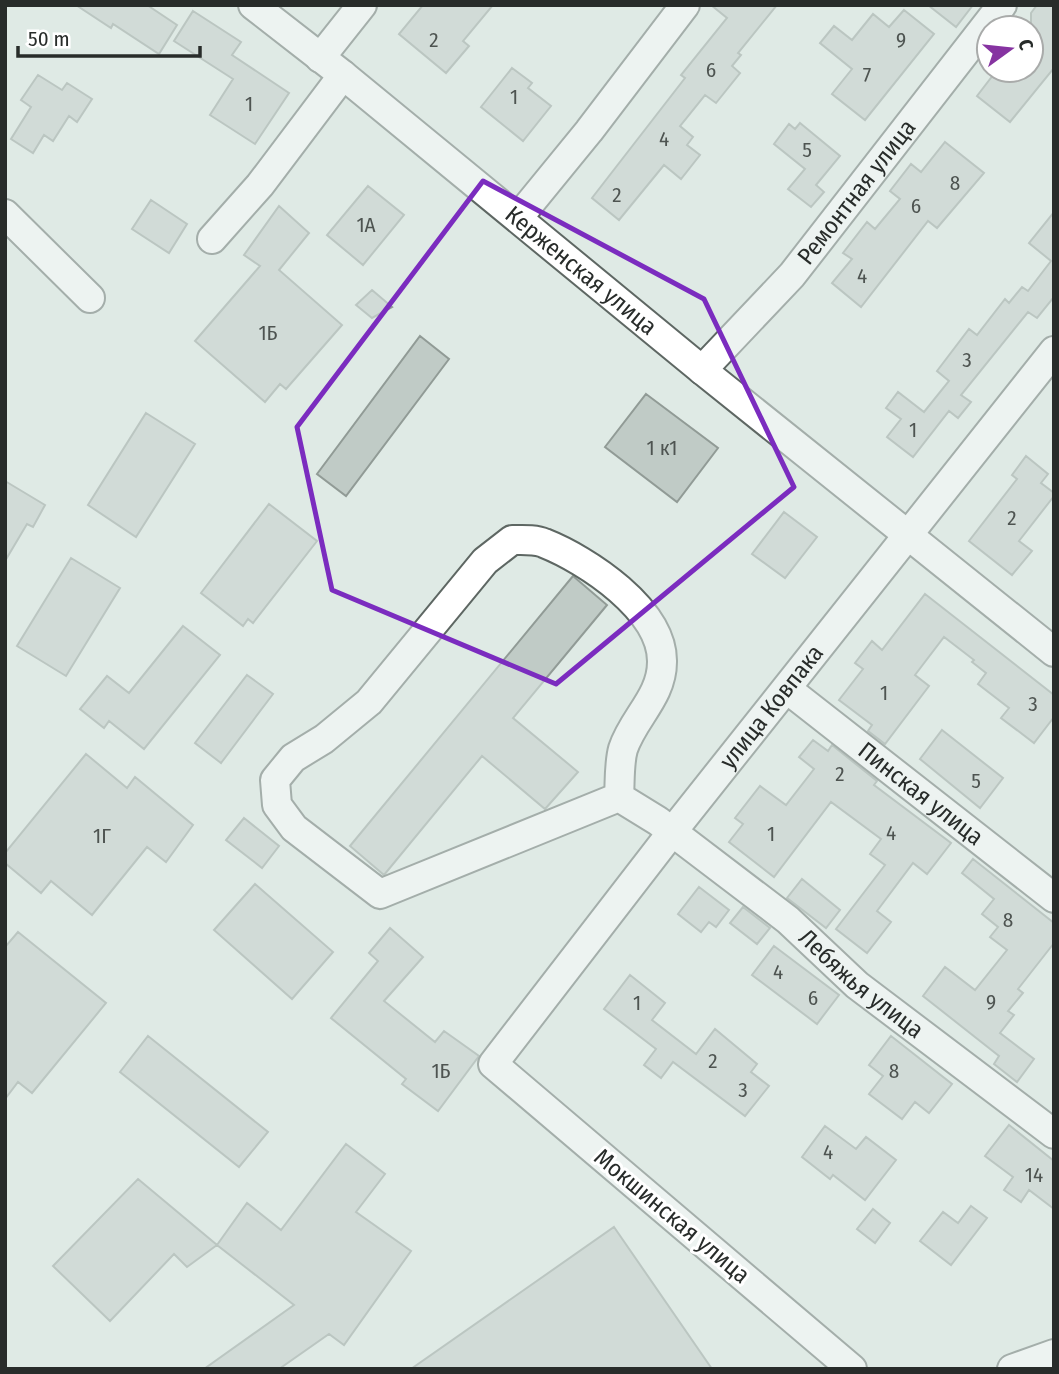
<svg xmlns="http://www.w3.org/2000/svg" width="1059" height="1374" font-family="'Fira Sans Condensed',sans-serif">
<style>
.building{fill:#c0cbc6;stroke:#919b96;stroke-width:2}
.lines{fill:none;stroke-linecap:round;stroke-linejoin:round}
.minor-casing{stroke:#5e6763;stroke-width:32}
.minor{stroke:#fff;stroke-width:28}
.marked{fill:none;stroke:#7b2cbf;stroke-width:5;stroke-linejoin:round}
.labels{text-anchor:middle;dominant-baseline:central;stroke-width:6;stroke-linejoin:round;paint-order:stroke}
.number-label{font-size:21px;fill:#4e5451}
.street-label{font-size:24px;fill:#282c2a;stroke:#fff}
</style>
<rect width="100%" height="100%" fill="#dfeae5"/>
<path class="building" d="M 76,5 L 147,5 L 177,25 L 159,54 L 113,24 L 111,28 Z
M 423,5 L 493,5 L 463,41 L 469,46 L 446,73 L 399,34 Z
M 711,5 L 777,5 L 738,53 L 741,55 L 732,66 L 740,73 L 716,103 L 705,95 L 680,126 L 693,137 L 687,145 L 700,155 L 681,179 L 664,165 L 619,220 L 592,198 L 685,78 L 681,75 L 727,18 Z
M 928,5 L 973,5 L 956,27 Z
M 1037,5 L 1054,5 L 1054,68 L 1010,122 L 977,96 L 997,70 L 1031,70 L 1031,13 Z
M 904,10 L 934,34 L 865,120 L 832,94 L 852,69 L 820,43 L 834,26 L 852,40 L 873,14 L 889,27 Z
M 193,11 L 241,42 L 232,55 L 289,93 L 255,144 L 210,115 L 233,79 L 174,41 Z
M 512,68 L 532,83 L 528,88 L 551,106 L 523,141 L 481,107 Z
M 38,75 L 62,90 L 67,83 L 92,99 L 77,122 L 69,116 L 53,141 L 44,135 L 33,153 L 11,139 L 31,107 L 21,100 Z
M 800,123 L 840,156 L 816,185 L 824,192 L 811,207 L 788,189 L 805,169 L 774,144 L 789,124 L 795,129 Z
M 945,142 L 984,173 L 937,228 L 928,221 L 861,307 L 832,283 L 852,259 L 843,253 L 867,222 L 875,229 L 900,199 L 890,191 L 911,164 L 921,172 Z
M 368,186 L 404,215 L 363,265 L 327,235 Z
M 151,200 L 187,224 L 169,253 L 132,229 Z
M 279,206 L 309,233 L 279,270 L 342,325 L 286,389 L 280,384 L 265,402 L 195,341 L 260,266 L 244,255 Z
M 1054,212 L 1054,297 L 1037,318 L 1028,312 L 961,395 L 971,402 L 958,418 L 949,411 L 913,457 L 887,437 L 901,419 L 886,408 L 898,392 L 924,412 L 949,381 L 937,371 L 969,329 L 977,335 L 1005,299 L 1009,303 L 1022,287 L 1028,291 L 1051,261 L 1029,243 Z
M 372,290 L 392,307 L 372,318 L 356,305 Z
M 420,336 L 449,359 L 346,496 L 317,474 Z
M 646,394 L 718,448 L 677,502 L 605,447 Z
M 146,413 L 195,444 L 136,537 L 88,505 Z
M 1026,456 L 1048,474 L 1041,483 L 1054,493 L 1054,496 L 1019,541 L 1032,551 L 1012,575 L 969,541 L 1017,479 L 1012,475 Z
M 5,481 L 45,505 L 33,527 L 27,524 L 5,561 Z
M 269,504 L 317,541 L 253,623 L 248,619 L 243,626 L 201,593 Z
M 784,512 L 817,537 L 785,578 L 752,554 Z
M 71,558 L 120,588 L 66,676 L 17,646 Z
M 573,576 L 607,605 L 513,718 L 578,772 L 545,809 L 482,756 L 384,875 L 350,846 Z
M 925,594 L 1054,695 L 1054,717 L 1034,743 L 1001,718 L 1009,708 L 978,684 L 986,673 L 972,662 L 974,660 L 944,637 L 915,675 L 929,686 L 885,744 L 868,731 L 872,725 L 839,700 L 863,669 L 855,663 L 872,641 L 882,650 Z
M 183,626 L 220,655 L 144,749 L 109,721 L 104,728 L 80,709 L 107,676 L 129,693 Z
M 247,675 L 273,694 L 221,763 L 195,743 Z
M 942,730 L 1003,778 L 980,808 L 920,759 Z
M 813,740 L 828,751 L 832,745 L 877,781 L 874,785 L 951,843 L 927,874 L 913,863 L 877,911 L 891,922 L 867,953 L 836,929 L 885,865 L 870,854 L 881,839 L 831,802 L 774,877 L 729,842 L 743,824 L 735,818 L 760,786 L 786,805 L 814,769 L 799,757 Z
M 86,754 L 127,788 L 135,777 L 193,825 L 166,862 L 147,847 L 92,915 L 51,881 L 41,893 L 5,863 L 5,853 Z
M 244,818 L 279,846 L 262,868 L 226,840 Z
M 973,859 L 1054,923 L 1054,943 L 1018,989 L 1023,993 L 1008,1011 L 1014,1015 L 1000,1033 L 1034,1059 L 1017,1082 L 994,1064 L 999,1056 L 923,996 L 945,967 L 975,990 L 1007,950 L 990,937 L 998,927 L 982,914 L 994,899 L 962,873 Z
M 802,879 L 840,910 L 826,928 L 787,898 Z
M 255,884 L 333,952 L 292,999 L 214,930 Z
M 699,887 L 729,910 L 716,927 L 709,922 L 701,932 L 678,914 Z
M 743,907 L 770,928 L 757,944 L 730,923 Z
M 390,928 L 423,957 L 384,1001 L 435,1042 L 444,1031 L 479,1056 L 438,1111 L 402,1084 L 406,1079 L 331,1018 L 378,961 L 369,953 Z
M 18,932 L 106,1003 L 32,1093 L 18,1082 L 5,1099 L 5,947 Z
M 774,946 L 839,995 L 817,1024 L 752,975 Z
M 630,975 L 665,1003 L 652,1020 L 696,1054 L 715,1029 L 757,1064 L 751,1072 L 769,1086 L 745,1116 L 673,1062 L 661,1078 L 644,1065 L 656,1049 L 604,1009 Z
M 148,1036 L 268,1132 L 239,1167 L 120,1072 Z
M 891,1036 L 952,1084 L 929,1113 L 915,1102 L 902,1119 L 869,1094 L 883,1076 L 869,1065 Z
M 1009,1125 L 1054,1161 L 1054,1209 L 1029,1190 L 1021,1202 L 1004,1190 L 1013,1177 L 985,1156 Z
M 825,1126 L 856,1149 L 866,1137 L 896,1160 L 865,1200 L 833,1175 L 830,1179 L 802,1157 Z
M 346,1144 L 385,1174 L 356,1212 L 411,1251 L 344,1345 L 329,1334 L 279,1369 L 204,1369 L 294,1305 L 217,1245 L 247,1203 L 281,1230 Z
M 138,1179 L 217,1245 L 187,1267 L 174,1254 L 110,1321 L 53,1266 Z
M 971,1206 L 987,1218 L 951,1265 L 920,1241 L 943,1212 L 958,1223 Z
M 873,1209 L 890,1223 L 875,1243 L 857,1229 Z
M 614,1227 L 712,1369 L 411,1369 Z"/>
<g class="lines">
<g class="minor-casing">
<g id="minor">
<path id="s1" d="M 253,5 L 343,75 L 702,370 L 1054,652"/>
<path d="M 320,58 L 362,5"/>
<path d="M 5,214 L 90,298"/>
<path d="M 518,218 L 589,131 L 685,5"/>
<path d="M 212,239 L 260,185 L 343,75"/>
<path id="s2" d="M 702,370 L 792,275 L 1002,5"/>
<path id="s3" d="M 787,689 L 1054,898"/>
<path id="s4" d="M 619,797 C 620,782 619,763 623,749 C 633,718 662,697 662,662 C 663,610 587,560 544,543 C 535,539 522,540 512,540 L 485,561 L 369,702 L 324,739 L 293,758 L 275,780 L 277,805 L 294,828 L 380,894 L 619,797 L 658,821 L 788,920 L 857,985 L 1054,1134"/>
<path id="s5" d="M 852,1369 L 493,1064 L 672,832 L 1054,351"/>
<path d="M 1012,1369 L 1054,1354"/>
</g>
</g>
<use href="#minor" class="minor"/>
</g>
<path d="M0 0H1059V1374H0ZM 483,181 L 704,299 L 794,487 L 556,684 L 332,590 L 297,427 Z" fill="#dfeae5" fill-opacity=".55" fill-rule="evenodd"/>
<path class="marked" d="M 483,181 L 704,299 L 794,487 L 556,684 L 332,590 L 297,427 Z"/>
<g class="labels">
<g class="number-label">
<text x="434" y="40">2</text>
<text x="901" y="40">9</text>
<text x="711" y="70">6</text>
<text x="867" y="75">7</text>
<text x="514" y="97">1</text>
<text x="249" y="104">1</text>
<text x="664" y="139">4</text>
<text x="807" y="150">5</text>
<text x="955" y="183">8</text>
<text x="617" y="195">2</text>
<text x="916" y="206">6</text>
<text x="366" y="225">1А</text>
<text x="862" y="276">4</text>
<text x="268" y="333">1Б</text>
<text x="967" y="360">3</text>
<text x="913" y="430">1</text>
<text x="662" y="448">1 к1</text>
<text x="1012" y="518">2</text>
<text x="884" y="693">1</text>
<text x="1033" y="704">3</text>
<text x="840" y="774">2</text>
<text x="976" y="781">5</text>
<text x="891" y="833">4</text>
<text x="771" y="834">1</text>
<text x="102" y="836">1Г</text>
<text x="1008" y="920">8</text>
<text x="778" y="972">4</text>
<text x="813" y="998">6</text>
<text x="991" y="1002">9</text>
<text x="637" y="1003">1</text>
<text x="713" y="1061">2</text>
<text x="441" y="1071">1Б</text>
<text x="894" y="1071">8</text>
<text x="743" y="1090">3</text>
<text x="828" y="1152">4</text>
<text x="1034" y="1175">14</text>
</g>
<g class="street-label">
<text stroke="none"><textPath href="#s2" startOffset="236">Ремонтная улица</textPath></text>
<text stroke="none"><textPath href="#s1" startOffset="422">Керженская улица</textPath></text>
<text stroke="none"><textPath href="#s5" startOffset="924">улица Ковпака</textPath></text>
<text stroke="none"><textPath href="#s3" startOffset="170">Пинская улица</textPath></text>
<text stroke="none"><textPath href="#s4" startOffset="1419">Лебяжья улица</textPath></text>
<text transform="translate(672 1216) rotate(40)">Мокшинская улица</text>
</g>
</g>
<rect width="1059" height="1374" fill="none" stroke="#282c2a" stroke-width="14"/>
<g transform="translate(1010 49) rotate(75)"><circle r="33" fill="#ffffff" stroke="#a9abaa" stroke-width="2"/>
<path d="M0-5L12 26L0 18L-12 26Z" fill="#8633a1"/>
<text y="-10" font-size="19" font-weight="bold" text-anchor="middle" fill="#282c2a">С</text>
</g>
<path d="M18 46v10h182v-10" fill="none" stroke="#282c2a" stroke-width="3.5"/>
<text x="28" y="46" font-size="21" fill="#282c2a" stroke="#ffffff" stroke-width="5" paint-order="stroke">50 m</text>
</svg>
